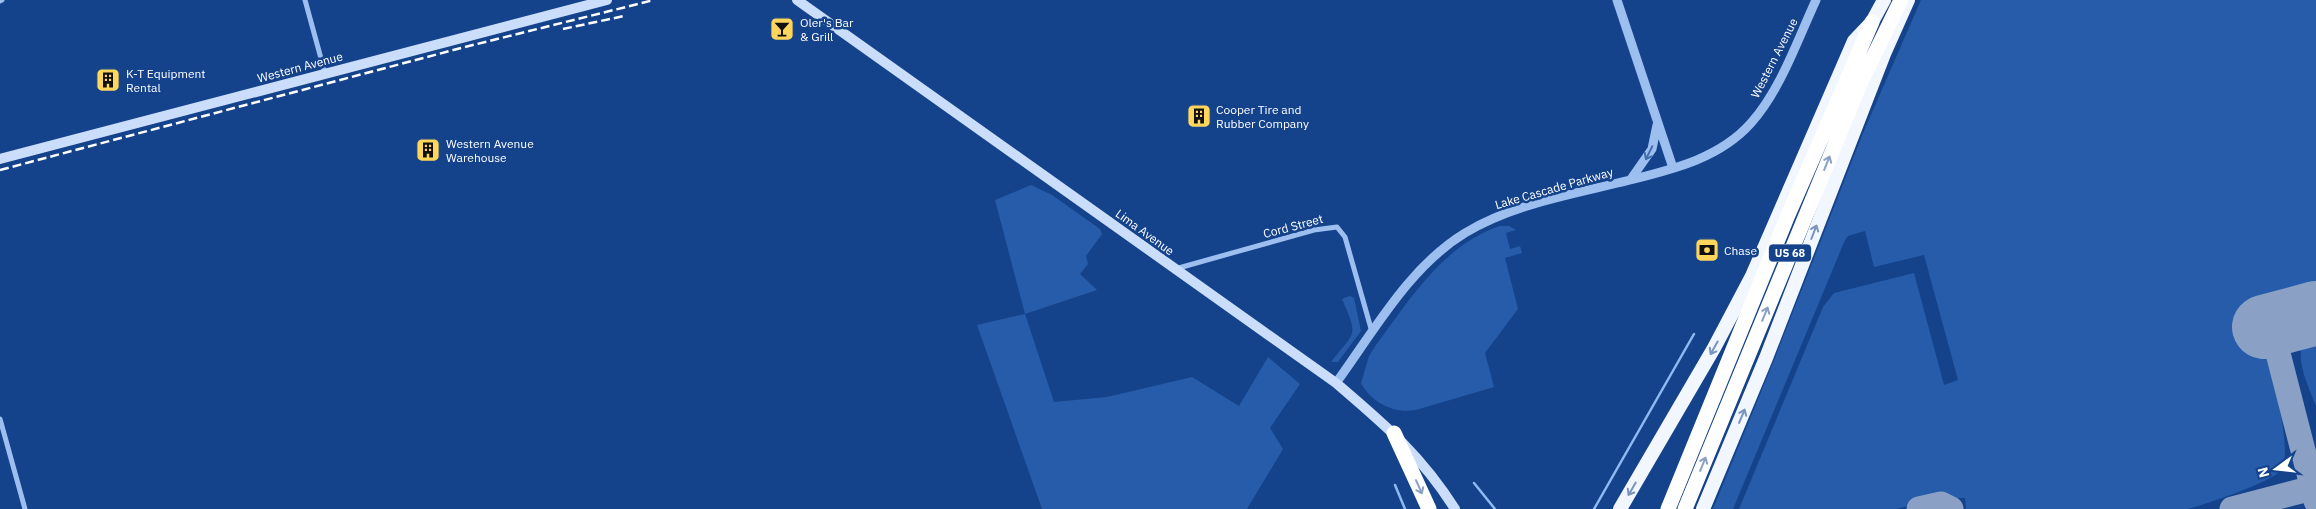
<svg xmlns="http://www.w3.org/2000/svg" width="2316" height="509" font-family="'IBM Plex Sans',sans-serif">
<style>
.green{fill:#265caa}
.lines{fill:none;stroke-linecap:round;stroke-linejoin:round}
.stream{stroke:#8eb9f3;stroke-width:2.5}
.taxiway{stroke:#8aa1c5;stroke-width:25}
.runway{stroke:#8aa1c5;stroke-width:64}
.minor{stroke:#9cbff0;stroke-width:5}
.tertiary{stroke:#9cbff0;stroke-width:9}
.secondary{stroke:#caddfb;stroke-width:10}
.trunk{stroke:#f2f6ff;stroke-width:14}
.motorway{stroke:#fff;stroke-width:15}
.rail{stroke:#fff;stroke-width:2.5;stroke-dasharray:9 4;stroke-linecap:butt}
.oneway{stroke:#446eae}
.oneway2{stroke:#8aa1c5}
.oneway3{stroke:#7894bf}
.labels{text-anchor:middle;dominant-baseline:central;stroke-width:5;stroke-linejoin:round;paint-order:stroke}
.shield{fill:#14438b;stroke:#b8c7dc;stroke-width:1}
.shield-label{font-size:11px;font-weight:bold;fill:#fff}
.poi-label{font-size:12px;fill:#fff;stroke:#14438b;text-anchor:start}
.street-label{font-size:12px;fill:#fff;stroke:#14438b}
</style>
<rect width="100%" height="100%" fill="#14438b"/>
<path class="green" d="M 1921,0 L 2316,0 L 2316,288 L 2253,305 C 2262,336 2295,443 2282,469 C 2275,481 2204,505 2188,509 L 1966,509 L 1965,498 L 1938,498 L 1896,509 L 1739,509 L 1823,307 L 1834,293 L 1914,273 L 1944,385 L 1958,380 L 1924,255 L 1874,267 L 1865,231 L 1848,236 L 1845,240 L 1733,509 L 1713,509 L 1775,358 L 1863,133 Z
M 1031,185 L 1052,195 L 1100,229 L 1102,234 L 1086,256 L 1088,264 L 1080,274 L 1097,290 L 1025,314 L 1054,402 L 1107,397 L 1192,377 L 1239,406 L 1268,357 L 1300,384 L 1270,428 L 1283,449 L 1247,509 L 1042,509 L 977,325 L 1025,314 L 995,200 Z
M 1500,226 L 1509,226 L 1516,230 L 1506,233 L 1510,249 L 1520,246 L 1522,253 L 1505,258 L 1518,309 L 1485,353 L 1494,387 L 1416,410 C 1394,414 1372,403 1361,383 L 1369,356 L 1376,345 C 1410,299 1443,245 1500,226 Z
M 1350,296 L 1354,298 L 1361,331 L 1338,362 L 1331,362 C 1355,331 1359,338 1342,299 Z
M 2316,332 L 2316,406 C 2308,385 2286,344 2316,332 Z"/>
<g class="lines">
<path class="stream" d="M 1474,483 L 1495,509
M 1395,485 L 1405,509
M 1594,509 L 1694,334"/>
<path class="taxiway" d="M 2271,326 L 2316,501
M 1919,509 L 1941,504 L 1951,509
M 2232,509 L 2316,487"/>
<path class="runway" d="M 2264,327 L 2316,313"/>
<path class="minor" d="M 305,0 L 325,73
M 0,1 L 2,0
M 1175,269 L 1314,230 L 1337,227 L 1345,237 L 1372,332
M 0,419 L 25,509"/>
<path class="tertiary" d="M 1617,0 L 1673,168
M 1631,179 L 1652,149 L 1657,125
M 1336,383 C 1374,331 1409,267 1465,233 C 1515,203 1575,194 1630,180 C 1674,169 1720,158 1751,123 C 1781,89 1797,41 1816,0"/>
<path class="secondary" d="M 797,0 L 1336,383 C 1385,425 1420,454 1455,509
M 0,159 L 607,0"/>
<path class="trunk" d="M 1620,509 L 1714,348 L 1752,276 L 1854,41 L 1872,22 L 1884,0
M 1703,509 L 1766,358 L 1884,54 L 1908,0"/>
<path class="motorway" d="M 1394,433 L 1429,509
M 1668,509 L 1788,215 L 1872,22
M 1685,509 L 1860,84 L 1901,0"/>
<path class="rail" d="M 563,29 L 624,16
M 0,170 L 461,48 L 654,0"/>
</g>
<defs><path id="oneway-shaft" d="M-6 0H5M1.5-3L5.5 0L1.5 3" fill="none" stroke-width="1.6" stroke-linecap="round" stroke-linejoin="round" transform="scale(1.25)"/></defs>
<use class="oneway" href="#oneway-shaft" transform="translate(1649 153) rotate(116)"/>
<g class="oneway2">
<use href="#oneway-shaft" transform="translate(1827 163) rotate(-68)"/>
<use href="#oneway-shaft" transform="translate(1765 314) rotate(-68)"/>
<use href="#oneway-shaft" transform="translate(1703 464) rotate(-68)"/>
<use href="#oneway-shaft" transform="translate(1419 487) rotate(66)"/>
</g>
<g class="oneway3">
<use href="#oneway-shaft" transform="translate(1814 232) rotate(-69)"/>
<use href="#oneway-shaft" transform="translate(1714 348) rotate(119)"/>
<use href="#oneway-shaft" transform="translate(1742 416) rotate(-67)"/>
<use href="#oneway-shaft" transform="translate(1632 489) rotate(120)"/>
</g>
<defs>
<g id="bar-square" transform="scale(1.25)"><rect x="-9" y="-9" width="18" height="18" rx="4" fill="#ffd65b" stroke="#14438b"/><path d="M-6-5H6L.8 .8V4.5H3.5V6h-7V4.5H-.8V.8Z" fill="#111"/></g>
<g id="building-square" transform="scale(1.25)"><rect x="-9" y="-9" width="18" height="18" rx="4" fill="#ffd65b" stroke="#14438b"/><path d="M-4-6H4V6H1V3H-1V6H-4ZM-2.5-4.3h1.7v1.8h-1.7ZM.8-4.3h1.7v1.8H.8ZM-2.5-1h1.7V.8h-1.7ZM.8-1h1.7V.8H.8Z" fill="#111"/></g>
<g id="bank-square" transform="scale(1.25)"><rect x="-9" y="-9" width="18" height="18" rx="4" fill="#ffd65b" stroke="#14438b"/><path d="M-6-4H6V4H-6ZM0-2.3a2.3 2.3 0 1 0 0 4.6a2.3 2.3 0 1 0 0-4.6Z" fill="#111"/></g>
</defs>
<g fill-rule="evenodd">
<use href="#bar-square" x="782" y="29"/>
<use href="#building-square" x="108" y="80"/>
<use href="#building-square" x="1199" y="116"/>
<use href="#building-square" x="428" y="150"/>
<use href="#bank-square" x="1707" y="250"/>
</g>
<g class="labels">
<rect class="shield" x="1769" y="244.5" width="42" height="17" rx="4"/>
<g class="shield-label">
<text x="1790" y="253">US 68</text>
</g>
<g class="poi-label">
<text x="800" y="22">Oler's Bar<tspan x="800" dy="14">&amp; Grill</tspan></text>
<text x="126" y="73">K-T Equipment<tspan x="126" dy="14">Rental</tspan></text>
<text x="1216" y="109">Cooper Tire and<tspan x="1216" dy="14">Rubber Company</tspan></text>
<text x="446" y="143">Western Avenue<tspan x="446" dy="14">Warehouse</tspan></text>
<text x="1724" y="250">Chase</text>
</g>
<g class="street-label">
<text transform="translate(1774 58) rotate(-63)">Western Avenue</text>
<text transform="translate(300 67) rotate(-15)">Western Avenue</text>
<text transform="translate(1554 188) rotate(-16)">Lake Cascade Parkway</text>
<text transform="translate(1293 226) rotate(-15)">Cord Street</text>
<text transform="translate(1145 232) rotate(36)">Lima Avenue</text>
</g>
</g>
<g transform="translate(2276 469) rotate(255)" stroke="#14438b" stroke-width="4" paint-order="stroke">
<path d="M0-4L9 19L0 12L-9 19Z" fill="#ffffff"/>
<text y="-8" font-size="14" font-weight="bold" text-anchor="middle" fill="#ffffff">N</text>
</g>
</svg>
